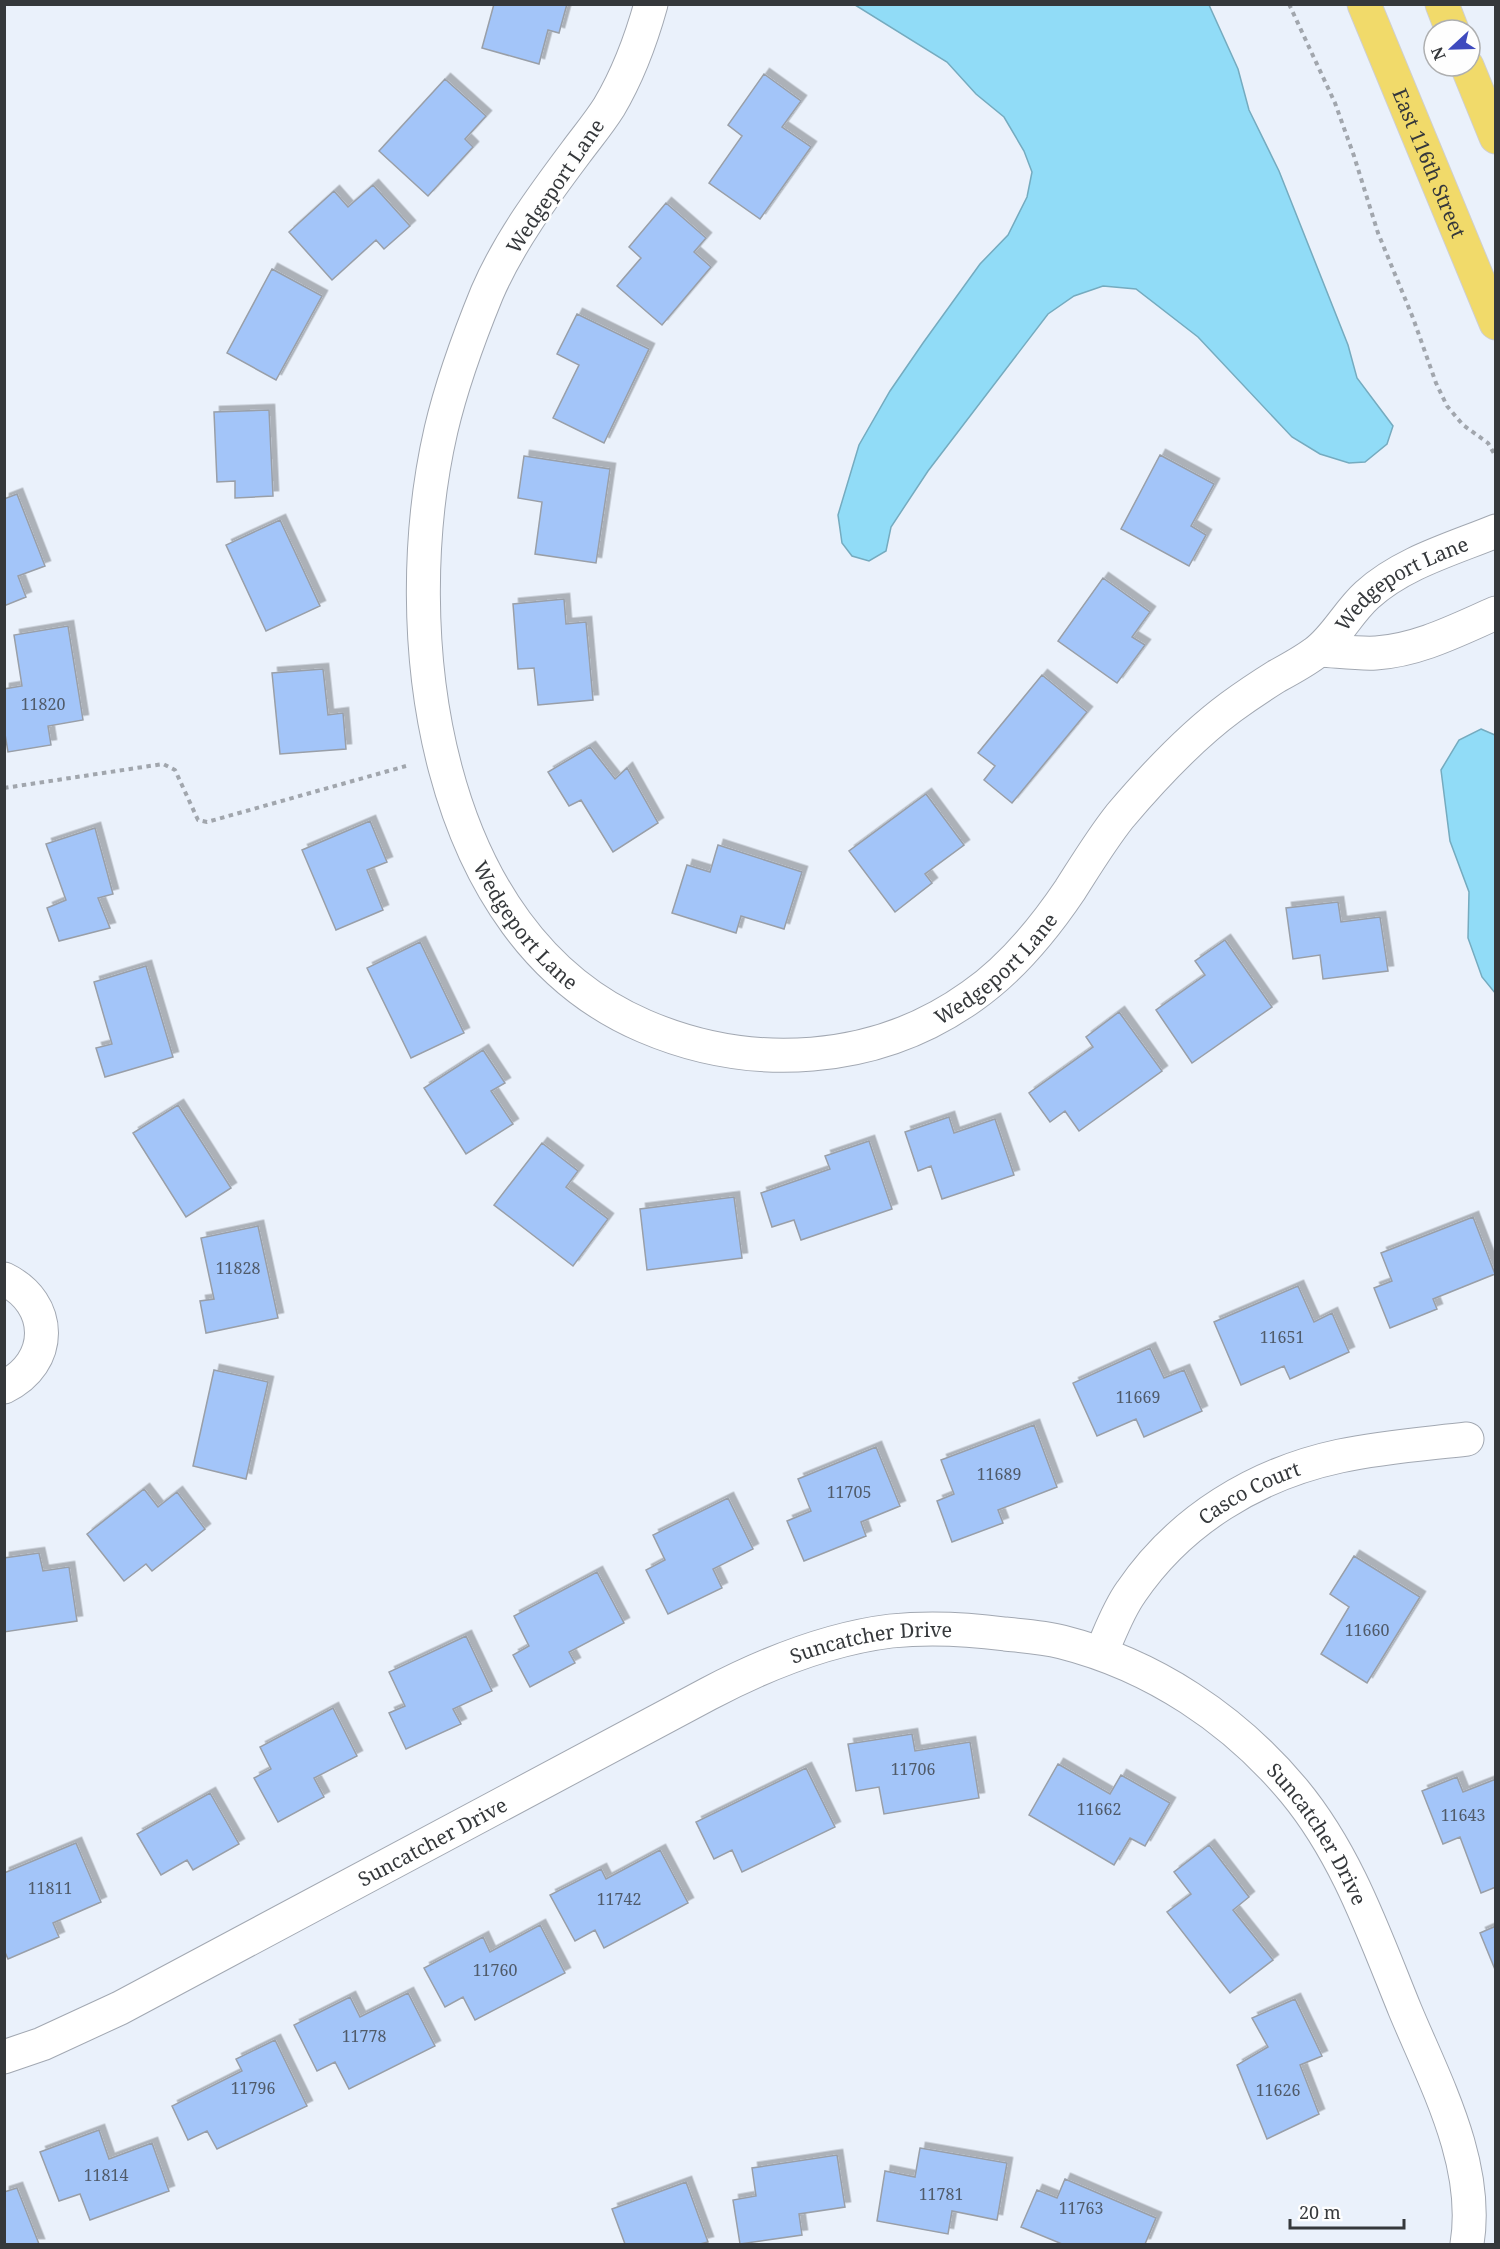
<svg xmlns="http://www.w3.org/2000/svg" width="1500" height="2249" font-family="'Noto Serif',serif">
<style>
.water{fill:#91dcf7;stroke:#75abbf;stroke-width:1.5}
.building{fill:#a3c5f9;stroke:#999fa8;stroke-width:1.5;filter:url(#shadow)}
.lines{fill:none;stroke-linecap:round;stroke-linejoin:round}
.minor-casing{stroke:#a2a8b2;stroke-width:35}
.major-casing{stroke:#cfcfd0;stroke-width:35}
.path{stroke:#a1a6ad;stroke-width:4;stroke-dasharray:4.5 4.5;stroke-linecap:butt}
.minor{stroke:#fff;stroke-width:33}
.major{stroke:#f1da6a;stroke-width:33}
.labels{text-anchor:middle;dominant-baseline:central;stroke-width:5;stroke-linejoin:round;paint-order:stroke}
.number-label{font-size:16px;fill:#505b6a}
.street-label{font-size:20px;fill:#35383b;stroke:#fefefe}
</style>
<defs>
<filter id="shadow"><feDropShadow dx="5.5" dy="-5.5" stdDeviation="0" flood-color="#0004"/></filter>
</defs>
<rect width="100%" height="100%" fill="#eaf1fb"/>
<path class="water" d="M 855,5 L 1209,5 L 1238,69 L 1249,110 L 1279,171 L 1348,345 L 1357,378 L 1393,426 L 1387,444 L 1365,462 L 1349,463 L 1320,454 L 1292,437 L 1198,337 L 1136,289 L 1103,286 L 1074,296 L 1048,314 L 928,471 L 891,527 L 886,551 L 869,561 L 852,556 L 842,543 L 838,515 L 859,445 L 890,391 L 923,343 L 980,264 L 1008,235 L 1027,197 L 1032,172 L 1024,151 L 1004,117 L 976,94 L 947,62 Z
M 1481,729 L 1495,735 L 1495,993 L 1482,977 L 1468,938 L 1469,892 L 1450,841 L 1441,770 L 1459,740 Z"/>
<path class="building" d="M 494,4 L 567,4 L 559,33 L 548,30 L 539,64 L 482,48 Z
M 764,74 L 801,101 L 782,127 L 811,147 L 760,219 L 709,183 L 742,136 L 728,125 Z
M 445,79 L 486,116 L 465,139 L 473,147 L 428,196 L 379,151 Z
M 373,185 L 410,226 L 384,249 L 376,240 L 332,280 L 289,232 L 334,191 L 348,207 Z
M 666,203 L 706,238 L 694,252 L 711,267 L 662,325 L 617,286 L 641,258 L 629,247 Z
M 272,269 L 322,296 L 276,380 L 227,353 Z
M 577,314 L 649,349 L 604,443 L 553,418 L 579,365 L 557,354 Z
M 269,410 L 273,496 L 235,498 L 235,481 L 217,482 L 214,412 Z
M 1160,455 L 1214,484 L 1191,526 L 1206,535 L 1189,566 L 1121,529 Z
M 524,456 L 610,469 L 596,563 L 535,554 L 542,502 L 518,498 Z
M 17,494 L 45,566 L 18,576 L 26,597 L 4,606 L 4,499 Z
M 280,520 L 320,606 L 266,631 L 226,545 Z
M 1103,578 L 1150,612 L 1132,637 L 1145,645 L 1117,683 L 1058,641 Z
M 564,599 L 566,624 L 586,622 L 593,700 L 538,705 L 534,668 L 518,669 L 513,604 Z
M 68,626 L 83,720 L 48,726 L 51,745 L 8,752 L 4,728 L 4,689 L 22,686 L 14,635 Z
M 323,669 L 328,715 L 343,713 L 346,749 L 280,754 L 272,673 Z
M 1042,675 L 1087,712 L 1012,803 L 984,780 L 995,766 L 978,753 Z
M 590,747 L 615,779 L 627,768 L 658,823 L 613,852 L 581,800 L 569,806 L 548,772 Z
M 926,794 L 964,845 L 925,874 L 932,883 L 895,912 L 849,851 Z
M 370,821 L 387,862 L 367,870 L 383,910 L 336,930 L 302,850 Z
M 95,828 L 113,894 L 98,898 L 110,928 L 59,941 L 47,908 L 66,900 L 46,844 Z
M 718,845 L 802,872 L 784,929 L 741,916 L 736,933 L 672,913 L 687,865 L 710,872 Z
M 1338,902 L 1341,922 L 1380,917 L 1388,971 L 1323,979 L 1320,955 L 1293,959 L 1286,908 Z
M 1225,940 L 1272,1007 L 1192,1063 L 1156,1010 L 1205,975 L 1195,961 Z
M 420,942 L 464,1033 L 411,1058 L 367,968 Z
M 146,966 L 173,1057 L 105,1077 L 96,1048 L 112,1044 L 94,982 Z
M 1119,1012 L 1162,1071 L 1079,1131 L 1065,1111 L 1050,1122 L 1029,1093 L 1093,1047 L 1086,1037 Z
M 483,1050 L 505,1083 L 491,1091 L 513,1124 L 466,1154 L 424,1088 Z
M 178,1105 L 231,1188 L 186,1217 L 133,1133 Z
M 949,1117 L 954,1133 L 995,1119 L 1014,1175 L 942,1199 L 931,1166 L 918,1171 L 905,1132 Z
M 869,1141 L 892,1209 L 801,1240 L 794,1220 L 772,1227 L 761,1193 L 830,1169 L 825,1156 Z
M 542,1143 L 578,1171 L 566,1187 L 608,1219 L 573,1266 L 494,1205 Z
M 734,1197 L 742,1258 L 647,1270 L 640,1209 Z
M 1473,1217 L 1495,1274 L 1433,1299 L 1437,1309 L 1390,1328 L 1374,1288 L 1392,1281 L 1381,1253 Z
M 258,1226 L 278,1318 L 206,1333 L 200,1301 L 214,1299 L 201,1238 Z
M 1298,1286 L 1314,1322 L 1332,1313 L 1349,1352 L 1290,1379 L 1284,1366 L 1241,1385 L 1214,1322 Z
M 1150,1348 L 1164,1378 L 1184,1370 L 1202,1411 L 1144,1437 L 1136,1419 L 1097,1436 L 1073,1383 Z
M 214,1370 L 268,1382 L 246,1479 L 193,1466 Z
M 1034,1425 L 1057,1487 L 998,1510 L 1003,1523 L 952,1542 L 937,1501 L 954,1494 L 941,1460 Z
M 876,1447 L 900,1506 L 861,1522 L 866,1536 L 804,1561 L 787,1521 L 811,1511 L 798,1479 Z
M 144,1489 L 158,1507 L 177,1492 L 205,1529 L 152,1571 L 146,1564 L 124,1581 L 87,1534 Z
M 728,1498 L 753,1549 L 713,1569 L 722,1588 L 668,1614 L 646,1570 L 665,1560 L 653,1535 Z
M 39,1553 L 43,1571 L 69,1567 L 77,1621 L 4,1632 L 4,1558 Z
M 1354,1556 L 1420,1597 L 1367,1683 L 1321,1654 L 1349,1607 L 1330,1594 Z
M 597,1572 L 624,1623 L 569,1652 L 575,1663 L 530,1687 L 513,1655 L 529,1646 L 514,1616 Z
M 466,1636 L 492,1691 L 453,1709 L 461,1724 L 406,1749 L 389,1713 L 405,1706 L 389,1672 Z
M 333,1708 L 357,1756 L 314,1778 L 324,1797 L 278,1822 L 254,1778 L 271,1769 L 260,1747 Z
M 912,1734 L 915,1751 L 970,1742 L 979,1798 L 884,1814 L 879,1787 L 856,1791 L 848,1744 Z
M 1058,1764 L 1110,1794 L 1121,1775 L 1170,1803 L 1145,1846 L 1130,1838 L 1114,1865 L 1029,1815 Z
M 806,1768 L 835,1827 L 742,1872 L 732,1850 L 714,1859 L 696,1822 Z
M 1457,1777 L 1463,1792 L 1496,1779 L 1496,1887 L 1481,1893 L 1460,1837 L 1443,1844 L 1422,1791 Z
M 210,1793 L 239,1844 L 193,1870 L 187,1860 L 161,1875 L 137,1834 Z
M 76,1843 L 101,1902 L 53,1923 L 59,1937 L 8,1959 L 4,1950 L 4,1873 Z
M 1209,1845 L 1249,1897 L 1233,1910 L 1273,1960 L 1230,1993 L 1167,1912 L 1191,1894 L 1174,1872 Z
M 660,1850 L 688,1903 L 604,1948 L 595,1930 L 575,1941 L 550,1895 L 601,1869 L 606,1879 Z
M 540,1925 L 565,1973 L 475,2020 L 463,1997 L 445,2007 L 424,1968 L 483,1937 L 490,1952 Z
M 1496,1926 L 1496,1972 L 1480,1933 Z
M 408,1993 L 435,2046 L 349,2089 L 335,2062 L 317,2071 L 294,2025 L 350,1997 L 360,2017 Z
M 1295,1999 L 1322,2056 L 1300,2065 L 1319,2114 L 1267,2139 L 1237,2065 L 1268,2047 L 1252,2018 Z
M 275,2040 L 307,2106 L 217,2149 L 207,2131 L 188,2140 L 172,2106 L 242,2071 L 236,2059 Z
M 99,2130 L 109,2159 L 152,2143 L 169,2191 L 90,2220 L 80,2194 L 59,2201 L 40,2152 Z
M 920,2148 L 1007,2163 L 997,2220 L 952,2211 L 948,2234 L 877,2221 L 885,2171 L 915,2177 Z
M 837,2155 L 845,2207 L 799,2214 L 802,2235 L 740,2244 L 733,2200 L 756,2196 L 752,2168 Z
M 1065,2179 L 1156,2218 L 1145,2244 L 1062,2244 L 1021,2227 L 1037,2190 L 1057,2198 Z
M 686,2182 L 708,2242 L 700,2244 L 625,2244 L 612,2209 Z
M 17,2188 L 39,2244 L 4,2244 L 4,2192 Z"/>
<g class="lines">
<g class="minor-casing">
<g id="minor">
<path id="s1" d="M 651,4 C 641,40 628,75 609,107 C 599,123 587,137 576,152 C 543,196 509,242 487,293 C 469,337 452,383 441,430 C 395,630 431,935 644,1026 C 751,1072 876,1065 972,996 C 1012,968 1043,930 1070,890 C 1086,865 1101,840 1120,816 C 1153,777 1189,738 1231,707 C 1246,696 1261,686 1277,676 C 1290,669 1303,662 1315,653 C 1335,639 1348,612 1367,595 C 1402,563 1452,549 1496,531"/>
<path d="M 1320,650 C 1338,651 1358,654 1376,653 C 1419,650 1457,630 1496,613"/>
<path d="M 4,1279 C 54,1303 54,1363 4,1387"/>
<path id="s2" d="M 1101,1653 C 1110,1633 1118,1610 1131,1592 C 1180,1520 1256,1474 1340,1456 C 1382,1447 1424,1444 1467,1439"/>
<path id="s3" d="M 4,2057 L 42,2044 L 120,2008 L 708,1694 C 765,1664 826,1639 891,1631 C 929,1627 967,1629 1005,1634 C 1024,1636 1043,1637 1062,1642 C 1153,1665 1234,1719 1294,1791 C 1347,1855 1374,1934 1405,2010 C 1435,2082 1480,2164 1467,2244"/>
</g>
</g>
<g class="major-casing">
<g id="major">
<path id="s4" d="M 1364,4 L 1496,323"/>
<path d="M 1442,4 L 1452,30"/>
<path d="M 1467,66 L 1496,137"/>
</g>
</g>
<path class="path" d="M 1289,4 L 1335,103 L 1354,156 L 1378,233 L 1413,318 L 1436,383 L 1447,406 L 1463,425 L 1488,443 L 1496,457
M 4,788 L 163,764 L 175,770 L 198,820 L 207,822 L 406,766"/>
<use href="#minor" class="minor"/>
<use href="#major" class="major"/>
</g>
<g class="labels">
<g class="number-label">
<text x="43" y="704">11820</text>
<text x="238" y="1268">11828</text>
<text x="1282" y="1337">11651</text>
<text x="1138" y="1397">11669</text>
<text x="999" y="1474">11689</text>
<text x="849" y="1492">11705</text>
<text x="1367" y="1630">11660</text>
<text x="913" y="1769">11706</text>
<text x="1099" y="1809">11662</text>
<text x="1463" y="1815">11643</text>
<text x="50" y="1888">11811</text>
<text x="619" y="1899">11742</text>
<text x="495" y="1970">11760</text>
<text x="364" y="2036">11778</text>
<text x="253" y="2088">11796</text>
<text x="1278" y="2090">11626</text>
<text x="106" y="2175">11814</text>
<text x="941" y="2194">11781</text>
<text x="1081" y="2208">11763</text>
</g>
<g class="street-label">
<text stroke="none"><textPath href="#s4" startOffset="172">East 116th Street</textPath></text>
<text transform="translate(555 186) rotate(-56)">Wedgeport Lane</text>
<text stroke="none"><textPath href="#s1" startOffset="2106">Wedgeport Lane</textPath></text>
<text stroke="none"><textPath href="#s1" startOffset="999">Wedgeport Lane</textPath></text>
<text stroke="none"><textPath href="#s1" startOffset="1538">Wedgeport Lane</textPath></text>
<text stroke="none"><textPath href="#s2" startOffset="225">Casco Court</textPath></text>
<text stroke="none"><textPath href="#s3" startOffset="966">Suncatcher Drive</textPath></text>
<text stroke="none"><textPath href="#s3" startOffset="1488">Suncatcher Drive</textPath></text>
<text stroke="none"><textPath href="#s3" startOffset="480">Suncatcher Drive</textPath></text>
</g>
</g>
<rect width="1500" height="2249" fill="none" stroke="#35383b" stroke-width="12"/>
<g transform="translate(1452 48) rotate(248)"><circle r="28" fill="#fefefe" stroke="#aeafb0" stroke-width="1.5"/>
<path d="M0-4.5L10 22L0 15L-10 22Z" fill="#3e4abe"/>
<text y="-9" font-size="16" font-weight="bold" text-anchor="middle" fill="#35383b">N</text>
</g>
<path d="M1290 2219v9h114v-9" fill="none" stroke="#35383b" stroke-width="3"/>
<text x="1299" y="2219" font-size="18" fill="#35383b" stroke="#fefefe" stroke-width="4.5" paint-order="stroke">20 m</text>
</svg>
